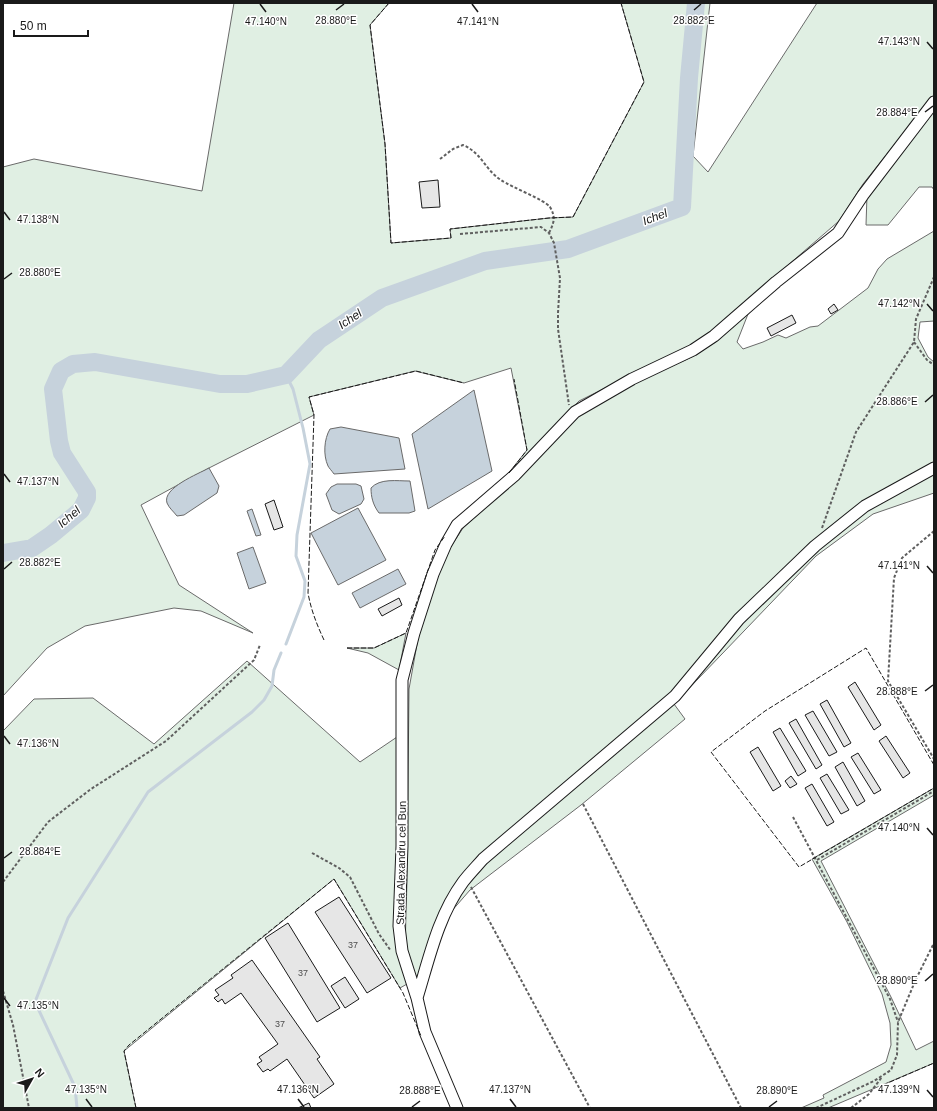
<svg xmlns="http://www.w3.org/2000/svg" width="937" height="1111" font-family="Helvetica,sans-serif">
<style>
.green{fill:#e0efe3;stroke:#6a6a6a}
.water{fill:#c6d2dc;stroke:#6a6a6a}
.lines{fill:none;stroke-linecap:round;stroke-linejoin:round}
.stream{stroke:#c6d2dc;stroke-width:3}
.river{stroke:#c6d2dc;stroke-width:18}
.building{fill:#e6e6e6;stroke:#1a1a1a}
.minor-casing{stroke:#1a1a1a;stroke-width:13}
.path{stroke:#5f5f5f;stroke-width:2;stroke-dasharray:3 2;stroke-linecap:butt}
.minor{stroke:#fff;stroke-width:11}
.fence{stroke:#1a1a1a;stroke-width:1;stroke-dasharray:5 2;stroke-linecap:butt}
.ticks{fill:none;stroke:#1a1a1a;stroke-width:1.5}
.labels{text-anchor:middle;dominant-baseline:central;stroke-width:3;stroke-linejoin:round;paint-order:stroke}
.number-label{font-size:9px;fill:#4d4d4d}
.street-label{font-size:11px;fill:#1a1a1a;stroke:#fff}
.water-label{font-size:12px;font-style:italic;fill:#1a1a1a;stroke:#fff}
.ticks-label{font-size:10px;text-anchor:middle;fill:#1a1a1a;stroke:#fff;stroke-width:3;stroke-linejoin:round;paint-order:stroke}
</style>
<rect width="100%" height="100%" fill="#fff"/>
<path class="green" d="M 234,3 L 389,3 L 370,25 L 385,144 L 391,243 L 451,238 L 450,229 L 549,218 L 573,217 L 644,82 L 621,3 L 710,3 L 693,156 L 708,172 L 817,3 L 934,3 L 934,95 L 863,184 L 839,221 L 706,336 L 678,352 L 579,401 L 507,475 L 527,450 L 511,368 L 464,383 L 415,371 L 309,397 L 314,415 L 209,468 L 141,505 L 179,585 L 253,633 L 201,611 L 174,608 L 85,626 L 47,648 L 3,696 L 3,167 L 34,159 L 202,191 Z
M 934,108 L 934,190 L 932,187 L 919,187 L 888,225 L 866,225 L 867,195 Z
M 934,231 L 934,321 L 920,322 L 918,338 L 928,357 L 934,362 L 934,493 L 873,514 L 816,556 L 674,704 L 685,719 L 581,805 L 470,890 L 450,913 L 416,985 L 405,949 L 407,880 L 409,689 L 419,633 L 438,576 L 450,548 L 463,528 L 531,466 L 576,417 L 634,383 L 694,356 L 717,341 L 750,309 L 737,342 L 743,349 L 763,342 L 778,335 L 786,338 L 810,327 L 818,326 L 868,288 L 878,269 L 887,259 Z
M 406,633 L 399,670 L 368,653 L 347,648 L 374,648 Z
M 247,661 L 360,762 L 397,737 L 397,863 L 407,984 L 400,988 L 334,879 L 124,1051 L 136,1108 L 3,1108 L 3,731 L 34,699 L 93,698 L 154,744 Z
M 934,788 L 934,795 L 821,861 L 891,997 L 916,1050 L 934,1041 L 934,1063 L 828,1108 L 801,1108 L 824,1098 L 823,1095 L 886,1062 L 891,1045 L 890,1023 L 882,994 L 847,922 L 812,859 Z"/>
<path class="water" d="M 474,390 L 492,471 L 428,509 L 412,434 Z
M 341,427 L 399,438 L 405,469 L 334,474 C 332,471 329,468 328,466 C 323,455 324,439 330,429 Z
M 209,468 L 219,486 L 217,493 L 184,515 L 177,516 C 174,512 169,508 167,503 C 162,488 198,474 209,468 Z
M 410,481 L 415,511 L 409,513 L 379,513 C 373,505 371,497 371,488 C 380,478 397,481 410,481 Z
M 337,484 L 356,484 L 361,486 L 364,499 L 361,504 L 339,514 L 332,510 L 326,494 L 331,487 Z
M 358,508 L 386,560 L 338,585 L 311,533 Z
M 252,509 L 261,535 L 256,536 L 247,511 Z
M 253,547 L 266,583 L 249,589 L 237,553 Z
M 398,569 L 406,584 L 360,608 L 352,593 Z"/>
<g class="lines">
<path class="stream" d="M 286,644 L 304,597 L 305,581 L 296,556 L 297,535 L 310,464 L 303,428 L 293,389 L 286,375
M 77,1108 L 75,1087 L 35,1002 L 68,918 L 148,792 L 252,712 L 264,700 L 272,686 L 274,670 L 281,653"/>
<path class="river" d="M 3,553 L 32,548 L 51,535 L 81,510 L 87,498 L 87,492 L 62,453 L 59,441 L 53,389 L 61,371 L 73,364 L 95,362 L 220,384 L 247,384 L 286,375 L 319,340 L 382,298 L 485,261 L 568,249 L 682,207 L 689,78 L 696,3"/>
</g>
<path class="building" d="M 438,180 L 440,207 L 422,208 L 419,182 Z
M 834,304 L 838,310 L 831,314 L 828,309 Z
M 792,315 L 796,323 L 771,336 L 767,328 Z
M 274,500 L 283,527 L 274,530 L 265,504 Z
M 399,598 L 402,605 L 382,616 L 378,609 Z
M 855,682 L 881,725 L 874,730 L 848,687 Z
M 827,700 L 851,743 L 844,747 L 820,704 Z
M 813,711 L 837,752 L 829,756 L 805,715 Z
M 796,719 L 822,765 L 816,769 L 789,723 Z
M 780,728 L 806,771 L 798,776 L 773,732 Z
M 886,736 L 910,773 L 903,778 L 879,741 Z
M 758,747 L 781,786 L 773,791 L 750,752 Z
M 858,753 L 881,790 L 874,794 L 851,757 Z
M 843,762 L 865,801 L 857,806 L 835,767 Z
M 827,774 L 849,810 L 841,814 L 820,778 Z
M 791,776 L 797,784 L 790,788 L 785,781 Z
M 812,784 L 834,822 L 827,826 L 805,788 Z
M 339,897 L 391,978 L 367,993 L 315,912 Z
M 288,923 L 340,1008 L 317,1022 L 265,938 Z
M 252,960 L 320,1057 L 317,1059 L 334,1084 L 314,1098 L 287,1059 L 270,1071 L 268,1069 L 263,1072 L 257,1064 L 262,1061 L 259,1057 L 278,1044 L 241,993 L 225,1004 L 222,999 L 218,1002 L 214,998 L 219,995 L 215,990 L 233,978 L 231,975 Z
M 345,977 L 359,999 L 345,1008 L 331,986 Z
M 309,1103 L 311,1108 L 298,1108 Z"/>
<g class="lines">
<g class="minor-casing">
<path id="minor" d="M 417,998 C 429,959 438,916 463,882 C 469,874 476,867 483,859 L 675,696 L 739,619 L 815,546 L 865,506 L 934,468
M 457,1108 L 425,1032 L 417,998 L 402,951 L 399,926 L 402,846 L 402,680 L 414,633 L 433,574 L 446,544 L 457,525 L 515,475 L 575,412 L 632,379 L 693,350 L 714,336 L 776,282 L 838,233 L 863,195 L 934,102"/>
</g>
<path class="path" d="M 440,159 L 453,149 L 463,145 C 482,153 485,170 501,180 C 511,187 545,200 550,207 C 556,217 554,223 549,233
M 460,234 L 541,227 L 549,233 L 554,243 L 560,278 L 558,313 L 558,329 L 569,405
M 914,342 L 927,360 L 934,365
M 822,528 L 856,432 L 914,342 L 916,319 L 934,277
M 934,531 L 902,558 L 894,578 L 888,681 L 934,759
M 583,804 L 741,1108
M 793,817 L 890,999 L 898,1022
M 312,853 L 339,868 L 350,877 L 379,934 L 391,951
M 817,860 L 934,791
M 3,882 L 48,822 L 91,789 L 166,741 L 254,660 L 260,645
M 471,887 L 590,1108
M 3,991 L 13,1025 L 29,1108
M 816,1108 L 874,1081 L 891,1070 L 897,1055 L 898,1022 L 916,979 L 934,943
M 851,1108 L 869,1094 L 882,1077"/>
<use href="#minor" class="minor"/>
<path class="fence" d="M 389,3 L 370,25 L 385,144 L 391,243 L 451,238 L 450,229 L 549,218 L 573,217 L 644,82 L 621,3
M 509,473 L 527,450 L 514,379
M 324,640 C 317,625 311,610 308,593 L 314,415 L 309,397 L 416,371 L 464,383
M 347,648 L 374,648 L 406,633 L 435,550 L 445,536
M 934,765 L 866,648 L 765,711 L 711,752 L 799,867 L 934,788
M 883,1085 L 934,1063
M 136,1108 L 124,1051 L 129,1045 L 334,879 L 403,993 L 421,1036"/>
</g>
<path class="ticks" d="M 260,4 L 266,12M 472,4 L 478,12M 336,10 L 344,4M 694,10 L 701,4M 927,42 L 933,49M 925,112 L 933,106M 4,212 L 10,220M 4,279 L 12,273M 927,304 L 933,311M 925,402 L 933,395M 4,474 L 10,482M 927,566 L 933,573M 4,569 L 12,562M 925,691 L 933,685M 4,736 L 10,744M 927,828 L 933,835M 4,858 L 12,852M 925,981 L 933,974M 4,998 L 10,1006M 927,1090 L 933,1097M 86,1099 L 92,1107M 298,1099 L 304,1107M 510,1099 L 516,1107M 412,1107 L 420,1101M 769,1107 L 777,1101"/>
<g class="labels">
<g class="number-label">
<text x="353" y="945">37</text>
<text x="303" y="973">37</text>
<text x="280" y="1024">37</text>
</g>
<g class="street-label">
<text transform="translate(401 863) rotate(-89)">Strada Alexandru cel Bun</text>
</g>
<g class="water-label">
<text transform="translate(655 217) rotate(-21)">Ichel</text>
<text transform="translate(350 319) rotate(-34)">Ichel</text>
<text transform="translate(69 517) rotate(-41)">Ichel</text>
</g>
</g>
<g class="ticks-label">
<text x="694" y="24">28.882°E</text>
<text x="336" y="24">28.880°E</text>
<text x="266" y="25">47.140°N</text>
<text x="478" y="25">47.141°N</text>
<text x="899" y="45">47.143°N</text>
<text x="897" y="116">28.884°E</text>
<text x="38" y="223">47.138°N</text>
<text x="40" y="276">28.880°E</text>
<text x="899" y="307">47.142°N</text>
<text x="897" y="405">28.886°E</text>
<text x="38" y="485">47.137°N</text>
<text x="40" y="566">28.882°E</text>
<text x="899" y="569">47.141°N</text>
<text x="897" y="695">28.888°E</text>
<text x="38" y="747">47.136°N</text>
<text x="899" y="831">47.140°N</text>
<text x="40" y="855">28.884°E</text>
<text x="897" y="984">28.890°E</text>
<text x="38" y="1009">47.135°N</text>
<text x="86" y="1093">47.135°N</text>
<text x="298" y="1093">47.136°N</text>
<text x="510" y="1093">47.137°N</text>
<text x="899" y="1093">47.139°N</text>
<text x="420" y="1094">28.888°E</text>
<text x="777" y="1094">28.890°E</text>
</g>
<rect width="937" height="1111" fill="none" stroke="#1a1a1a" stroke-width="8"/>
<g transform="translate(32 1079) rotate(51)" stroke="#ffffff" stroke-width="3" paint-order="stroke">
<path d="M0-3L7 15L0 10L-7 15Z" fill="#1a1a1a"/>
<text y="-6" font-size="11" font-weight="bold" text-anchor="middle" fill="#1a1a1a">N</text>
</g>
<path d="M14 30v6h74v-6" fill="none" stroke="#1a1a1a" stroke-width="2"/>
<text x="20" y="30" font-size="12" fill="#1a1a1a" stroke="#ffffff" stroke-width="3" paint-order="stroke">50 m</text>
</svg>
